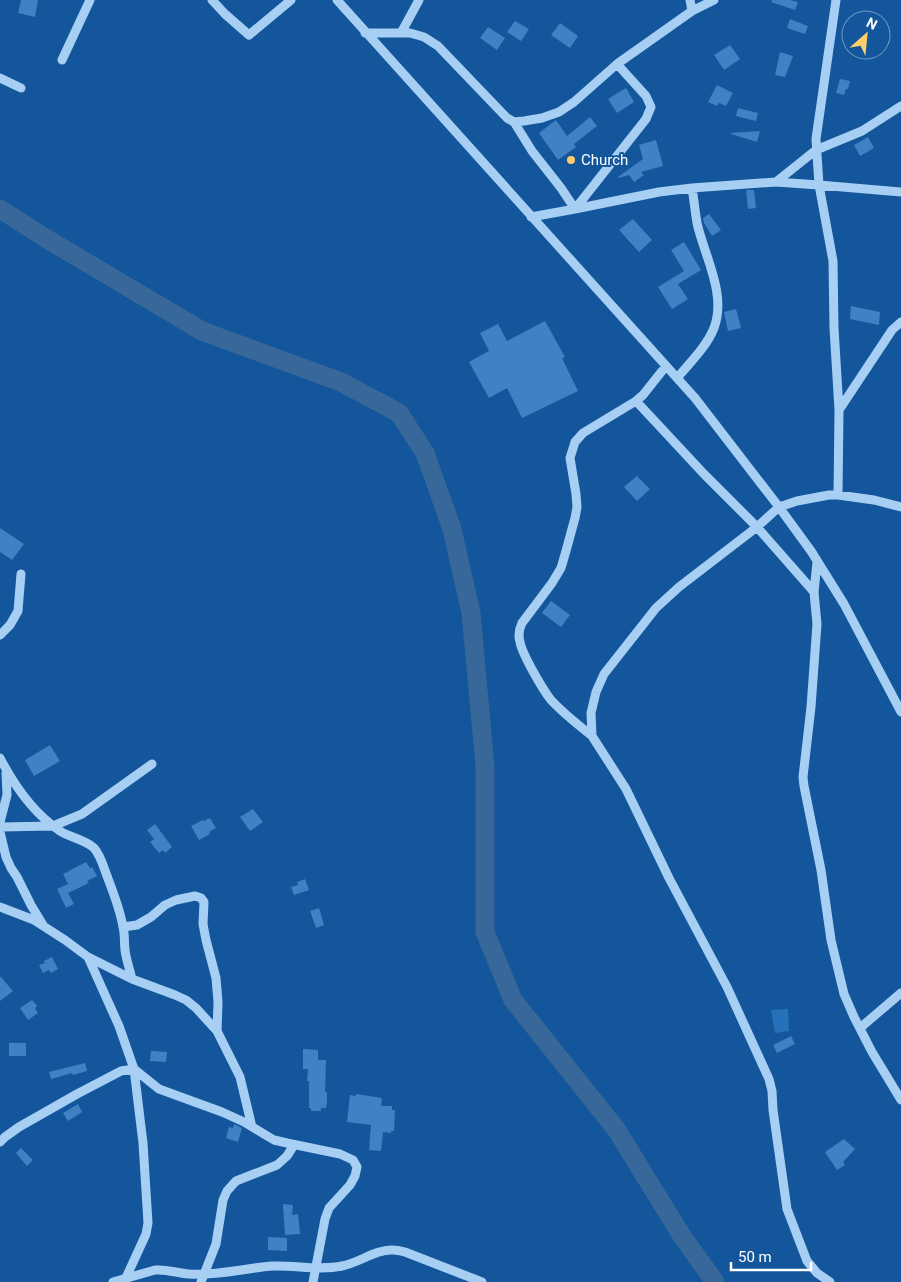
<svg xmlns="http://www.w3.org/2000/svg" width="901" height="1282" font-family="Roboto,sans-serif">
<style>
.green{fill:#2671b9}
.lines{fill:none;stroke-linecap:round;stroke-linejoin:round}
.river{stroke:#386799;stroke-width:19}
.building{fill:#4081c4}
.minor{stroke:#a7cef3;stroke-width:9}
.poi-dot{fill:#ffcc6a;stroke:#13569b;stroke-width:2}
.labels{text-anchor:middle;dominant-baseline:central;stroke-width:4;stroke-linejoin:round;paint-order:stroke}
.poi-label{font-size:15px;fill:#fff;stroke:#13569b;text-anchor:start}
</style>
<rect width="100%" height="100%" fill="#13569b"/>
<path class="green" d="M 788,1009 L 789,1031 L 775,1033 L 771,1010 Z"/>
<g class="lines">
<path class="river" d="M 0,209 L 47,239 L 202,331 L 341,382 L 399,413 L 425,453 L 452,529 L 471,613 L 485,766 L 485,932 L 513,1000 L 616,1129 L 682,1236 L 715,1282"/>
</g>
<path class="building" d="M 21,0 L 38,0 L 35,17 L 18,13 Z
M 772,0 L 790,0 L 798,2 L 795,10 L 771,2 Z
M 790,19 L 808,26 L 805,34 L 787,28 Z
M 515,21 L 529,29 L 521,41 L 507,32 Z
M 560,23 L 578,36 L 570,48 L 551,35 Z
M 488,27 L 505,38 L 497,50 L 480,38 Z
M 730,45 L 740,59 L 724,70 L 714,55 Z
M 780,52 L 793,56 L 785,77 L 775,75 Z
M 840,79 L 850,81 L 848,89 L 846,89 L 844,95 L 836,93 Z
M 717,85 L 733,93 L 726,106 L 719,103 L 717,106 L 708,102 Z
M 626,88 L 634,102 L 617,113 L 608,99 Z
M 738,108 L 758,113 L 756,121 L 736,116 Z
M 590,117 L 597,126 L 574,144 L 576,147 L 558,160 L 539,133 L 556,120 L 567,136 Z
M 760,131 L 757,142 L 731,134 L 731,133 Z
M 868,137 L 874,148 L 860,156 L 854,145 Z
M 656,140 L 663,166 L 641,172 L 644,175 L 634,182 L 629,175 L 618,178 L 618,177 L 643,159 L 639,145 Z
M 746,190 L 754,190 L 756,208 L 748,209 Z
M 709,214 L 721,230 L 712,236 L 704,223 L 703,218 Z
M 633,219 L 652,240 L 639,252 L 619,230 Z
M 684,242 L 701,270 L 678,284 L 688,299 L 672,309 L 658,287 L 684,271 L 671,250 Z
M 851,306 L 880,312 L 879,325 L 850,319 Z
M 736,309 L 741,328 L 728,331 L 724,312 Z
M 545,321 L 565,357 L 562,358 L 578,391 L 522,418 L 507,388 L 489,398 L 469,362 L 489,351 L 480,333 L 498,324 L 507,341 Z
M 637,476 L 650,489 L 637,501 L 624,487 Z
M 0,528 L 24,544 L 12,560 L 0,552 Z
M 551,601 L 570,615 L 561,627 L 542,613 Z
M 50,745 L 60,761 L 34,776 L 25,760 Z
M 253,809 L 263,822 L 250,831 L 240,817 Z
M 210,818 L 216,828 L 209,832 L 210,834 L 199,840 L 191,826 L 203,820 L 204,821 Z
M 155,824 L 172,847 L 165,853 L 163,850 L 159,853 L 150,842 L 154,839 L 147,830 Z
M 86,862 L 90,868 L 92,867 L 97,876 L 87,881 L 89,883 L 68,893 L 74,904 L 66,908 L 57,889 L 68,884 L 63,874 Z
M 305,879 L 309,890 L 294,895 L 291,887 L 298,885 L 297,882 Z
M 319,908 L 324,925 L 316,928 L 310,911 Z
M 52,957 L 58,969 L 51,973 L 49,970 L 43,973 L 39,965 L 45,963 L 44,961 Z
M 0,976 L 13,991 L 0,1001 Z
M 32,1000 L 37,1006 L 35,1008 L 38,1013 L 28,1020 L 20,1008 Z
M 791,1036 L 795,1044 L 777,1053 L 773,1045 Z
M 9,1043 L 26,1043 L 26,1056 L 9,1056 Z
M 303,1049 L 318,1050 L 318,1060 L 326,1060 L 325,1092 L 327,1092 L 327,1102 L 326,1108 L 321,1108 L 321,1111 L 311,1111 L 311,1108 L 309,1108 L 309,1081 L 307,1081 L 308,1069 L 303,1069 Z
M 151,1051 L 167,1052 L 166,1062 L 150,1061 Z
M 85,1063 L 87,1071 L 73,1075 L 72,1073 L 51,1079 L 49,1072 Z
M 356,1094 L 382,1098 L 381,1106 L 392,1106 L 392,1110 L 395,1110 L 394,1131 L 391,1131 L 391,1133 L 383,1132 L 381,1151 L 369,1150 L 371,1125 L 347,1122 L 350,1095 L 356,1096 Z
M 78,1104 L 82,1112 L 68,1121 L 63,1113 Z
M 234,1124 L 242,1128 L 238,1142 L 226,1138 L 229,1127 L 233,1128 Z
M 844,1139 L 855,1149 L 843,1162 L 845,1165 L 837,1170 L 825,1152 Z
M 21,1148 L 33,1160 L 27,1166 L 16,1153 Z
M 283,1204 L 293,1205 L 292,1215 L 298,1214 L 300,1234 L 285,1235 Z
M 268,1237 L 287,1238 L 287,1251 L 268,1250 Z"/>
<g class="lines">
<path class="minor" d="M 212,0 L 225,14 L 249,35 L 291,0
M 337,0 L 695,398 L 779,507 L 811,551 L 844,604 L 901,712
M 690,0 L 692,11
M 836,0 L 816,139 L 819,185 L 901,192
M 365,33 L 410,33 L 424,37 L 438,46 L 507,118 L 514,122 L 524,121 L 542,118 L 559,112 L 574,102 L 617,64 L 692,11 L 714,0
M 401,33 L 419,0
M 62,60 L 90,0
M 0,78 L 21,88
M 514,122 L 532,151 L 561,188 L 575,209 L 646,119 L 651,107 L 646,96 L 617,64
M 776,182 L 816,150 L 862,131 L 901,106
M 531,217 L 575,209 L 659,192 L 692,188 L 776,182 L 819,185 L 833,261 L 834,328 L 839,410 L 838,495
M 677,378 C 689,364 707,346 714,328 C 727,294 704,255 697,223 C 695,211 694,200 692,188
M 636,401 L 704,474 L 757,527 L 814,592
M 839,410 L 892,330 L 901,322
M 817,562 L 814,592 L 817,624 L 811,707 L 803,777 L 804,786 L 821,870 L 831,940 L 844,994 L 854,1017 L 872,1052 L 901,1100
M 0,635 L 10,625 L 18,611 L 21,574
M 592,736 C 577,724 563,713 551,700 C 543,690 522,654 520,642 C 518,635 519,629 522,623 L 552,583 L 561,568 L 566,551 L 575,518 L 577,507 L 576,494 L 570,458 L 575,442 L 583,433 L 636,401 L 643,395 L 666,366
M 0,758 C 15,787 33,813 60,831 C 71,838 84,839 94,848 C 101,856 103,866 107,876 C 113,892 120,909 123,927 C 125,934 124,942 125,950 C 126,959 130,970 132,979
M 0,822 L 7,795 L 6,773
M 0,827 L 53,826 L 82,814 L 152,764
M 0,832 L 6,857 L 11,868 L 17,877 L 31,905 L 43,925
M 0,907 L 34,920 L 65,940 L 88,957 L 132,979 L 175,995 L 186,1000 L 196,1008 L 217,1031 L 240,1077 L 252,1127
M 123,927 L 137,925 L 151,917 L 165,905 L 176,900 L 195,896 L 201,898 L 204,902 L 203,924 L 206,940 L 216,978 L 218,1002 L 217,1031
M 88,957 L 119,1026 L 134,1069 L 143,1143 L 148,1223 L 146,1234 L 124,1282
M 860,1028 L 901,993
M 0,1142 L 5,1137 L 19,1127 L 77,1094 L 121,1071 L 134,1069 L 159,1089 L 222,1112 L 244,1122 L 274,1140 L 287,1143 L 340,1154 L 353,1160 L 357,1167 L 355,1176 L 350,1185 L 329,1208 L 325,1219 L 313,1282
M 113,1282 L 155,1270 C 167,1269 177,1273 189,1274 C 217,1276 245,1268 273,1266 C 296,1265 319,1271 342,1266 C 359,1263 376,1249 393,1250 C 397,1250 401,1251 405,1252 L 482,1282
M 201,1282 L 216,1244 L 223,1200 L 227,1191 L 236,1181 L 277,1165 L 287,1156 L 294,1145
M 830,1282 L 817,1273 L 807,1261 L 787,1209 L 773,1110 L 772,1091 L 769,1079 L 727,987 L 669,878 L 626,789 L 592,736 L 591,713 L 596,692 L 604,674 L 656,608 L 679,587 L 757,527 L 779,507 L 797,501 L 829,495 L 838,495 L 874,500 L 901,507"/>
</g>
<circle class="poi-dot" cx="571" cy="160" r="5"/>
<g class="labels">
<g class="poi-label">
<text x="581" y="160">Church</text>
</g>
</g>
<g transform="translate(866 35) rotate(27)"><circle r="24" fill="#13569b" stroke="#719ac3"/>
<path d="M0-4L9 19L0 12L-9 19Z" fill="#ffcc6a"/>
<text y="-8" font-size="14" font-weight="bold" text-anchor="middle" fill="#ffffff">N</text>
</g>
<path d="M731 1262v8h80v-8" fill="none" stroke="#ffffff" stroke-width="2.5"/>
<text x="738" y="1262" font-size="15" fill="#ffffff" stroke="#13569b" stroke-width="4" paint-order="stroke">50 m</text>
</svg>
